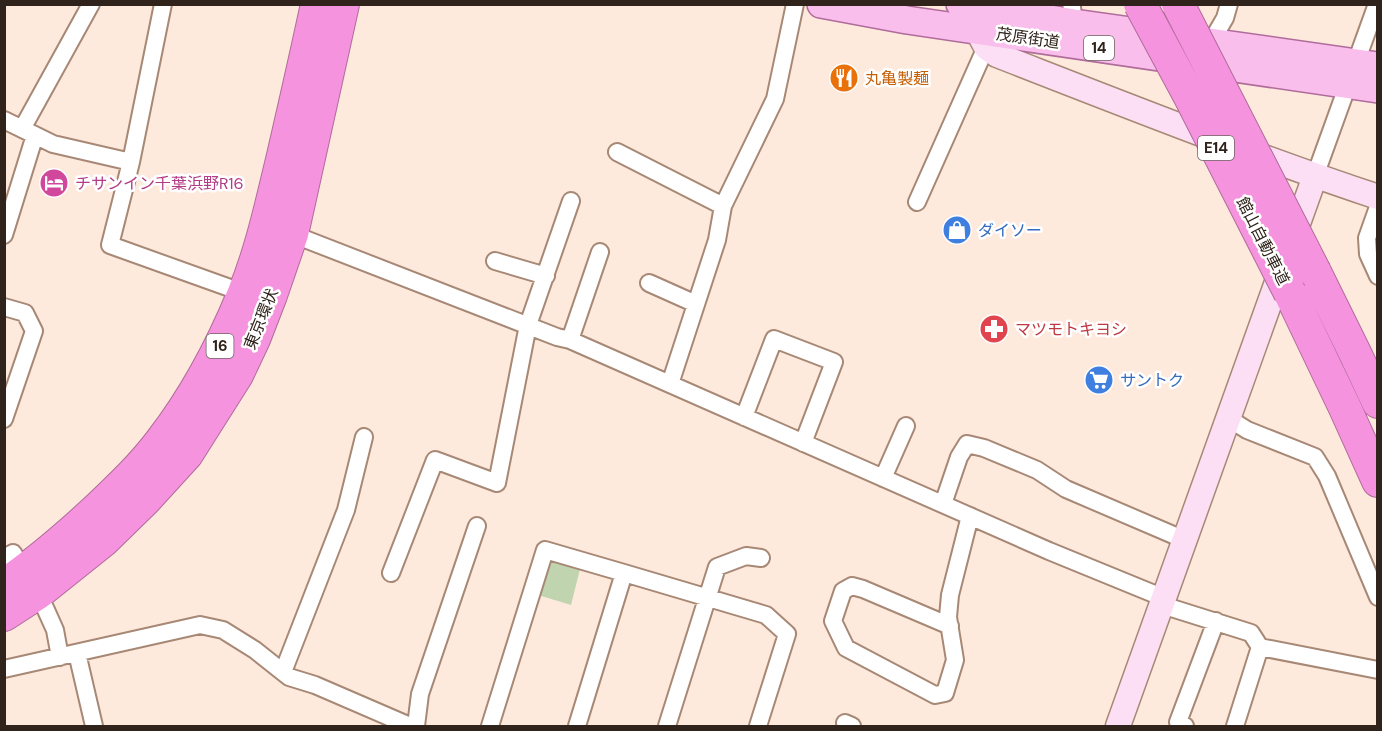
<svg xmlns="http://www.w3.org/2000/svg" width="1382" height="731" font-family="'DM Sans','Noto Sans JP',sans-serif">
<style>
.green{fill:#c0d4b0}
.lines{fill:none;stroke-linecap:round;stroke-linejoin:round}
.street-casing{stroke:#a78875;stroke-width:20}
.secondary-casing{stroke:#a78875;stroke-width:27}
.primary-casing{stroke:#b06c9a;stroke-width:30}
.highway-casing{stroke:#b06c9a;stroke-width:34}
.street{stroke:#fff;stroke-width:16}
.secondary{stroke:#fcdff5;stroke-width:24}
.primary{stroke:#f9beec;stroke-width:27}
.highway{stroke:#f593df;stroke-width:32}
.highway-bridge-casing{stroke:#b06c9a;stroke-width:34;stroke-linecap:butt}
.highway-bridge{stroke:#f593df;stroke-width:32}
.labels{text-anchor:middle;dominant-baseline:central;stroke-width:5;stroke-linejoin:round;paint-order:stroke}
.shield{fill:#fff;stroke:#6d655f;stroke-width:1.5}
.shield-label{font-size:15px;font-weight:bold;fill:#2f231b}
.street-label{font-size:16px;fill:#2f231b;stroke:#fff}
.food-label{font-size:16px;fill:#c56008;stroke:#fff;text-anchor:start}
.hotel-label{font-size:16px;fill:#b23c85;stroke:#fff;text-anchor:start}
.shop-label{font-size:16px;fill:#366cbe;stroke:#fff;text-anchor:start}
.health-label{font-size:16px;fill:#be3a42;stroke:#fff;text-anchor:start}
</style>
<rect width="100%" height="100%" fill="#fee9dd"/>
<path class="green" d="M 558,559 L 581,565 L 571,605 L 538,595 L 546,565 Z"/>
<g class="lines">
<g class="street-casing">
<path id="street" d="M 163,4 L 131,162 L 110,245 L 244,293
M 1071,4 L 1072,7 L 1074,23
M 1211,42 L 1225,18 L 1229,4
M 4,120 L 53,144 L 131,162
M 22,129 L 91,4
M 617,152 L 723,206 L 717,240 L 670,384
M 1315,176 L 1377,4
M 917,202 L 986,47
M 723,206 L 775,99 L 795,4
M 1378,207 L 1367,238 L 1368,254 L 1378,276
M 292,234 L 557,337 L 570,340 L 1049,551 L 1164,598
M 4,235 L 35,135
M 495,261 L 546,276
M 649,283 L 696,304
M 4,307 L 25,313 L 34,331 L 4,419
M 570,340 L 600,252
M 744,417 L 774,339 L 834,362 L 803,443
M 1228,418 L 1247,430 L 1315,457 L 1327,476 L 1378,597
M 883,478 L 906,426
M 943,504 L 959,457 L 967,444 L 984,448 L 1037,470 L 1066,489 L 1185,540
M 4,558 L 13,553 L 38,593 L 46,610 L 55,630 L 60,657
M 391,573 L 435,460 L 497,483 L 528,325 L 571,201
M 624,573 L 766,615 L 787,634 L 758,726
M 1162,605 L 1251,633 L 1260,647 L 1235,726
M 950,626 L 863,589 L 852,586 L 843,591 L 833,621 L 846,648 L 935,695 L 945,693 L 955,660 L 948,617 L 950,595 L 970,516
M 1260,647 L 1378,670
M 77,653 L 94,726
M 4,669 L 200,625 L 223,630 L 255,650 L 289,677 L 315,685 L 410,726
M 283,672 L 346,510 L 364,437
M 845,723 L 852,726
M 416,726 L 420,694 L 477,526
M 490,726 L 545,550 L 624,573 L 577,726
M 667,726 L 717,567 L 746,556 L 761,558
M 1185,726 L 1178,722 L 1216,621"/>
</g>
<g class="secondary-casing">
<path id="secondary" d="M 970,17 L 986,47 L 997,55 C 1123,104 1249,154 1378,197
M 1118,726 L 1315,176"/>
</g>
<g class="primary-casing">
<path id="primary" d="M 821,4 L 907,20 L 1378,89
M 960,4 L 1074,23 L 1378,66"/>
</g>
<g class="highway-casing">
<path id="highway" d="M 1315,272 L 1355,353 L 1378,402
M 1290,293 L 1345,408 L 1378,481
M 4,585 C 38,562 69,535 99,507 C 121,486 143,465 161,441 C 195,397 222,346 243,295 C 261,252 271,205 282,160 C 294,108 306,56 317,4
M 4,615 L 38,593 L 103,541 L 146,499 L 187,454 L 237,375 L 254,339 L 271,295 L 292,234 L 343,4"/>
</g>
<use href="#street" class="street"/>
<use href="#secondary" class="secondary"/>
<use href="#primary" class="primary"/>
<use href="#highway" class="highway"/>
<g class="highway-bridge-casing">
<path id="highway-bridge" d="M 1140,4 L 1190,97 L 1290,293
M 1178,4 L 1315,272"/>
</g>
<use href="#highway-bridge" class="highway-bridge"/>
</g>
<defs>
<g id="restaurant-disc" transform="scale(1.5)"><circle r="9.5" fill="#e8710a" stroke="#fff"/><path d="M-5-6h1v4h1v-4h1v4h1v-4h1v5L-1.5 .5V6h-2V.5L-5-1ZM5-6V6H3V1.5H1.5Q1.5-4 5-6Z" fill="#fff"/></g>
<g id="hotel-disc" transform="scale(1.5)"><circle r="9.5" fill="#d1479c" stroke="#fff"/><path d="M-6-4.5h1.5V1H6V5H4.5V3h-9V5H-6ZM-4 0a1.8 1.8 0 1 1 3.6 0ZM.5 0V-2.5h3Q6-2.5 6 0Z" fill="#fff"/></g>
<g id="shop-disc" transform="scale(1.5)"><circle r="9.5" fill="#3f7fe0" stroke="#fff"/><path d="M-5-2.5h2.3a2.7 3.5 0 0 1 5.4 0H5L5.5 6h-11ZM-1.5-2.5h3a1.5 2.3 0 0 0-3 0Z" fill="#fff"/></g>
<g id="pharmacy-disc" transform="scale(1.5)"><circle r="9.5" fill="#e0444e" stroke="#fff"/><path d="M-2-6h4v4h4v4h-4v4h-4v-4h-4v-4h4Z" fill="#fff"/></g>
<g id="supermarket-disc" transform="scale(1.5)"><circle r="9.5" fill="#3f7fe0" stroke="#fff"/><path d="M-6-5.5h2.5l.6 2H6L4.5 2H-2.5L-4.4-4H-6ZM-1.5 3.2a1.3 1.3 0 1 0 .1 0ZM3 3.2a1.3 1.3 0 1 0 .1 0Z" fill="#fff"/></g>
</defs>
<g fill-rule="evenodd">
<use href="#restaurant-disc" x="844" y="78"/>
<use href="#hotel-disc" x="54" y="183"/>
<use href="#shop-disc" x="957" y="230"/>
<use href="#pharmacy-disc" x="994" y="329"/>
<use href="#supermarket-disc" x="1099" y="380"/>
</g>
<g class="labels">
<g class="shield">
<rect x="1084" y="36" width="30" height="24" rx="4.5"/>
<rect x="1198" y="136" width="36" height="24" rx="4.5"/>
<rect x="206.5" y="334" width="27" height="24" rx="4.5"/>
</g>
<g class="shield-label">
<text x="1099" y="48">14</text>
<text x="1216" y="148">E14</text>
<text x="220" y="346">16</text>
</g>
<g class="street-label">
<text transform="translate(1028 38) rotate(8)">茂原街道</text>
<text transform="translate(1263 241) rotate(63)">館山自動車道</text>
<text transform="translate(261 319) rotate(-68)">東京環状</text>
</g>
<g class="food-label">
<text x="865" y="78">丸亀製麺</text>
</g>
<g class="hotel-label">
<text x="75" y="183">チサンイン千葉浜野R16</text>
</g>
<g class="shop-label">
<text x="978" y="230">ダイソー</text>
<text x="1120" y="380">サントク</text>
</g>
<g class="health-label">
<text x="1015" y="329">マツモトキヨシ</text>
</g>
</g>
<rect width="1382" height="731" fill="none" stroke="#2f231b" stroke-width="12"/>
</svg>
